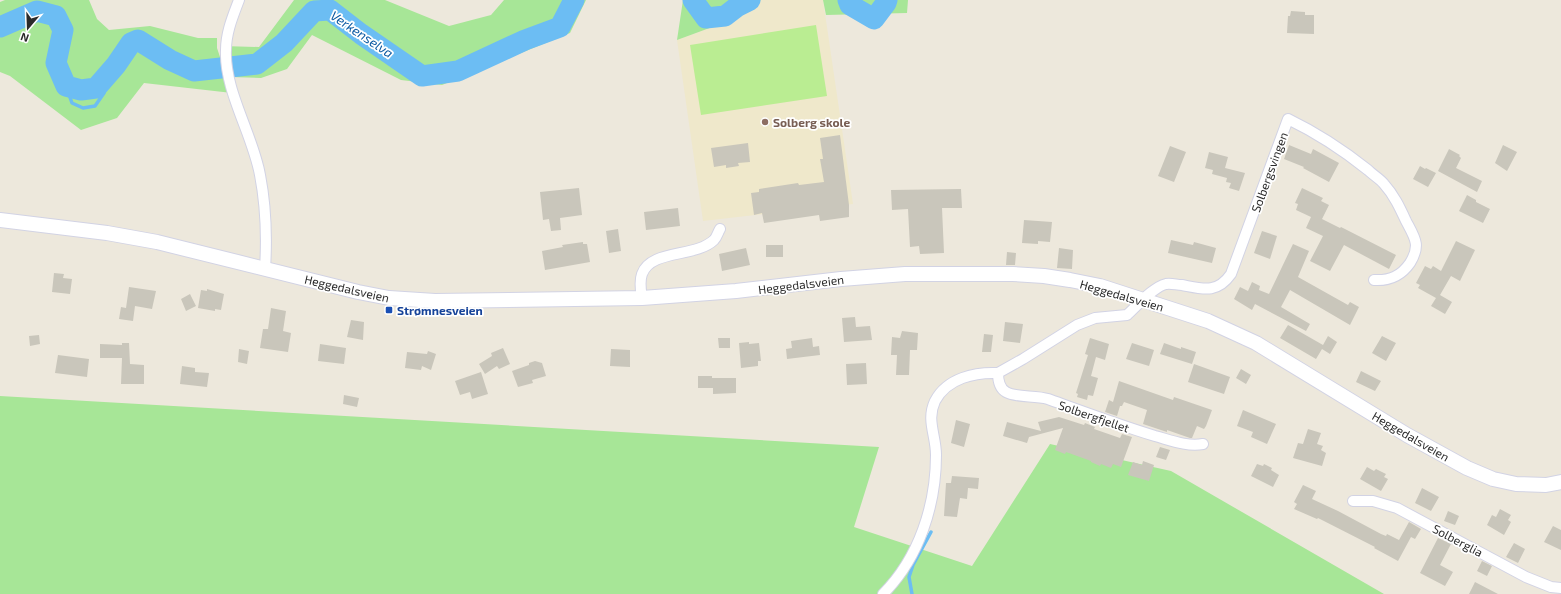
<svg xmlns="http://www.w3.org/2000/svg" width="1561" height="594" font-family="'Exo 2',sans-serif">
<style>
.education{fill:#efe8cb}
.green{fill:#a7e697}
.pitch{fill:#baed92}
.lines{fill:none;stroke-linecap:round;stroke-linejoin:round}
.stream{stroke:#6cbdf3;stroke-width:3.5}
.river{stroke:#6cbdf3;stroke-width:21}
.building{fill:#c9c6bb}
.street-casing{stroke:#d2d3e4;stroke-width:12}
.secondary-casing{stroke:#d2d3e4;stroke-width:16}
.street{stroke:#fff;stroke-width:10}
.secondary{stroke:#fff;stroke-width:14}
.education-dot{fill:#8d6e63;stroke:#fff;stroke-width:1.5}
.transit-dot{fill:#1a4fb4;stroke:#fff;stroke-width:1.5}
.labels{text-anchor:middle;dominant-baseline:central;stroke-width:3.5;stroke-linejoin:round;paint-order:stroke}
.education-label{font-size:12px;font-weight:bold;fill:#785e54;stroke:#fff;text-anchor:start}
.street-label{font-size:12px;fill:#2b2b2b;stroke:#fff}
.transit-label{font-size:12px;font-weight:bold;fill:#164399;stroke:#fff;text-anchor:start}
.water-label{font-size:13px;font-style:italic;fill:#0958a1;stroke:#fff}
</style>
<rect width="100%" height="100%" fill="#ede8dc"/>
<path class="education" d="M 761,0 L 823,0 L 853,204 L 703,221 L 677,40 L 734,19 Z"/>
<path class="green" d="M 5,0 L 89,0 L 97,19 L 109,30 L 150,26 L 198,38 L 217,38 L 217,48 L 232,93 L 144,83 L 117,118 L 81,130 L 10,76 L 0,72 L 0,2 Z
M 294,0 L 385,0 L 449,26 L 491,15 L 504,0 L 586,0 L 570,33 L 442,85 L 401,80 L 312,35 L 287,69 L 261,78 L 230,77 L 222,46 L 259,47 Z
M 683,0 L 761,0 L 734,19 L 677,40 Z
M 823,0 L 908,0 L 907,13 L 826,15 Z
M 0,396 L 879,447 L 854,527 L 972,566 L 1050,444 L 1171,471 L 1384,594 L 0,594 Z"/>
<path class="pitch" d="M 816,25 L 827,96 L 701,115 L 690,45 Z"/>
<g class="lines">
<path class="stream" d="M 66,86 L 72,103 L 83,108 L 95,106 L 104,93 L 104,78
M 912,594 L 909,577 L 913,565 L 931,532"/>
<path class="river" d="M 693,0 L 706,18 L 725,16 L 738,6 L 750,0
M 848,0 L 850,5 L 874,19 L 886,3 L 887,0
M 0,27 L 37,11 L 56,16 L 63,30 L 56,63 L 66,86 L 81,90 L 96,88 L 116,65 L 131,43 L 138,40 L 170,60 L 194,71 L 257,64 L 284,43 L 314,11 L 330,10 L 361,34 L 422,76 L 458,71 L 525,40 L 560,27 L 574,0"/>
</g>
<path class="building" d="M 1291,11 L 1305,12 L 1305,15 L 1314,15 L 1314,34 L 1287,33 L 1288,16 L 1290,16 Z
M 840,135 L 849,205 L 849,217 L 820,221 L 819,215 L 764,223 L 762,213 L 754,215 L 751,193 L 759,192 L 759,189 L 798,183 L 799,185 L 824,182 L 820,159 L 823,159 L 820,138 Z
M 748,143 L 750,162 L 738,163 L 739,166 L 726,168 L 726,165 L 714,167 L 711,148 Z
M 1289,145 L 1311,154 L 1313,149 L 1339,163 L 1329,182 L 1303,168 L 1304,167 L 1284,159 Z
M 1503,145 L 1517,152 L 1507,171 L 1495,163 Z
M 1170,146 L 1186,152 L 1174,182 L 1158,176 Z
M 1449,149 L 1460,155 L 1459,156 L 1461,158 L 1456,168 L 1482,181 L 1477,192 L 1438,171 Z
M 1209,152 L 1228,157 L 1225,168 L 1245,173 L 1239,191 L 1229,188 L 1231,183 L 1226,182 L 1227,178 L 1212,174 L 1213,170 L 1205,168 Z
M 1420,166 L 1425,169 L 1426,168 L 1436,173 L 1428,187 L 1413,179 Z
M 579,188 L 582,215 L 560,218 L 561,230 L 551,231 L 549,219 L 543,220 L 540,192 Z
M 1302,188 L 1323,198 L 1321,201 L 1329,205 L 1322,219 L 1340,228 L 1341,227 L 1396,255 L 1389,269 L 1344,245 L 1330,271 L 1310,261 L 1323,236 L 1306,228 L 1311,217 L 1296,210 L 1298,204 L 1295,203 Z
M 961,189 L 962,208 L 942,208 L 944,253 L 920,254 L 919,246 L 910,247 L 908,209 L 892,210 L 891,190 Z
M 1467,195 L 1476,200 L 1476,202 L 1490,209 L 1483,223 L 1459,211 Z
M 678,208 L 680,226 L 646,230 L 644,212 Z
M 1024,220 L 1052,222 L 1050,242 L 1038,241 L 1038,244 L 1022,243 Z
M 618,229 L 621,251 L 609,253 L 606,231 Z
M 1262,231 L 1277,236 L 1270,259 L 1254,253 Z
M 1171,240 L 1193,245 L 1194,242 L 1216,248 L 1212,263 L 1168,253 Z
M 1456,241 L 1475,250 L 1460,281 L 1451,276 L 1440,295 L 1452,302 L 1445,314 L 1431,306 L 1436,298 L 1418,288 L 1420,285 L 1416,283 L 1425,266 L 1431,269 L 1433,266 L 1441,271 Z
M 583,242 L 583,244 L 587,244 L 590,262 L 545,270 L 542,251 L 563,247 L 562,245 Z
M 1293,244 L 1309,251 L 1298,277 L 1348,305 L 1350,302 L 1359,307 L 1350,325 L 1290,290 L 1281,307 L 1310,324 L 1306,331 L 1255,304 L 1252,310 L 1234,299 L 1240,287 L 1248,291 L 1252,282 L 1260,286 L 1259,290 L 1269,294 Z
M 766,245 L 783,245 L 783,257 L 766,257 Z
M 746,248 L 750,265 L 722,271 L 719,254 Z
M 1059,248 L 1073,250 L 1072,269 L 1057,268 Z
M 1007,252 L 1016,253 L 1015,265 L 1006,265 Z
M 54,273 L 64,274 L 63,278 L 72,279 L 70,294 L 52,292 Z
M 129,287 L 156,291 L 152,309 L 135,306 L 133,321 L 119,319 L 121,307 L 126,308 Z
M 207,289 L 224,294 L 221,310 L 215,309 L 215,311 L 198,308 L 201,290 L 207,291 Z
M 190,294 L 196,306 L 186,311 L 181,299 Z
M 271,308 L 286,311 L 283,331 L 291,333 L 288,352 L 260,348 L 263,329 L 268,329 Z
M 855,317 L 856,327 L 870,326 L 872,340 L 844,342 L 842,318 Z
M 351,320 L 364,322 L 363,340 L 347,337 Z
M 1005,322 L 1023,324 L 1020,343 L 1003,341 Z
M 1288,325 L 1323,345 L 1328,336 L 1337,342 L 1330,354 L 1322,349 L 1316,359 L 1280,338 Z
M 902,331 L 918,333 L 917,350 L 910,350 L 909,375 L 896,375 L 897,355 L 891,355 L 892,337 L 900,338 Z
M 984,334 L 993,335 L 991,352 L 982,352 Z
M 39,335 L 40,344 L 30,346 L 29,336 Z
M 1382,336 L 1396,343 L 1386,361 L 1372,353 Z
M 718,338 L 730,338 L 730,348 L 719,348 Z
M 812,338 L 813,347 L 819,346 L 820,355 L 787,359 L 786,349 L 792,348 L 791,341 Z
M 1090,338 L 1109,344 L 1105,360 L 1096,357 L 1091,376 L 1098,378 L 1093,396 L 1088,395 L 1087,400 L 1077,397 L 1078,394 L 1076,393 L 1088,355 L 1085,354 Z
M 749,342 L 749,344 L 759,343 L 761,361 L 758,361 L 758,366 L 741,368 L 739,343 Z
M 122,343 L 129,343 L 130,364 L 144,365 L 144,384 L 121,384 L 122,358 L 100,358 L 100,344 L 122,345 Z
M 1132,343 L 1154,350 L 1149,366 L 1126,359 Z
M 1164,343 L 1181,349 L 1181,347 L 1196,352 L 1192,364 L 1160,354 Z
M 320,344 L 346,348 L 344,364 L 318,361 Z
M 503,348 L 510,364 L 499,369 L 497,366 L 485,374 L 479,364 L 492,356 L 491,353 Z
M 239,349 L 249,351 L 247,364 L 238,362 Z
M 611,349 L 630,350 L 630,367 L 610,366 Z
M 428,351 L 436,354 L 431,370 L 422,366 L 421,370 L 405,368 L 407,352 L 427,354 Z
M 58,355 L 89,359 L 87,377 L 55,373 Z
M 535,361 L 542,363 L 546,376 L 532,380 L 533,383 L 518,387 L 512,371 L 529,365 L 529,363 Z
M 866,363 L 867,384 L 847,385 L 846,364 Z
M 1194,364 L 1230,377 L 1224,394 L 1188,382 Z
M 182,366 L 195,368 L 195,372 L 209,373 L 207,387 L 180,384 Z
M 1241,369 L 1251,375 L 1246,384 L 1236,378 Z
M 1361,371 L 1381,381 L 1375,391 L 1356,382 Z
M 481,372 L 488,394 L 472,399 L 470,392 L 460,395 L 455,381 Z
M 698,376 L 712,376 L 712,378 L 736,378 L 736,393 L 713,394 L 713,388 L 698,388 Z
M 1119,381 L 1173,400 L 1174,397 L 1212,410 L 1206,426 L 1204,429 L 1197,426 L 1192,438 L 1190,438 L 1167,430 L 1167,432 L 1143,424 L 1147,410 L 1124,402 L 1122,406 L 1120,406 L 1117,416 L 1105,412 L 1109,400 L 1113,402 Z
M 344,395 L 359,398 L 357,407 L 343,404 Z
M 1243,410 L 1276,424 L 1267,444 L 1251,437 L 1253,432 L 1237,426 Z
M 1059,417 L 1084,425 L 1085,423 L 1095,427 L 1094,429 L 1120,438 L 1122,434 L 1132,437 L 1121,467 L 1113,464 L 1111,468 L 1101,464 L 1100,466 L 1091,462 L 1091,461 L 1066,452 L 1065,454 L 1055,450 L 1063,428 L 1029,437 L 1027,443 L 1003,436 L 1007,422 L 1041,431 L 1038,422 Z
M 956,420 L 970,424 L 964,447 L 951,443 Z
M 1308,429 L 1321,433 L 1317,444 L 1323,446 L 1321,450 L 1326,453 L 1322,466 L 1293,458 L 1298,443 L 1303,444 Z
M 1160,447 L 1170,450 L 1166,460 L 1156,457 Z
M 1143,461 L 1154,465 L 1149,481 L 1128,475 L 1133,462 L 1142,465 Z
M 1257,464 L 1263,466 L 1264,464 L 1272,468 L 1271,470 L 1279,475 L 1273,487 L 1251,476 Z
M 1367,467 L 1374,471 L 1376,469 L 1386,474 L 1384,477 L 1388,479 L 1381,491 L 1360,479 Z
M 952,476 L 979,478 L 978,489 L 968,488 L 967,499 L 960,498 L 957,517 L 944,516 L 946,483 L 951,483 Z
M 1303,485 L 1316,491 L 1312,499 L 1338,511 L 1381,534 L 1386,536 L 1387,534 L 1399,540 L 1409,522 L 1421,529 L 1415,539 L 1411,537 L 1398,561 L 1374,548 L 1375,547 L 1318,518 L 1317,519 L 1294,509 L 1297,504 L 1294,502 Z
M 1422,488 L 1439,497 L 1431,511 L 1415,503 Z
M 1500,509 L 1511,515 L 1508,520 L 1511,522 L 1504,535 L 1487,525 L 1492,515 L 1496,517 Z
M 1448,511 L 1459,516 L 1455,525 L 1444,521 Z
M 1553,526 L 1561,530 L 1561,550 L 1544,542 Z
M 1438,538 L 1451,544 L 1440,565 L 1453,572 L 1445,586 L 1420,573 Z
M 1514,543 L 1525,549 L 1518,563 L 1506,557 Z
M 1482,561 L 1492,566 L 1487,576 L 1477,571 Z
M 1475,582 L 1498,594 L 1469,594 Z"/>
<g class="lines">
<g class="street-casing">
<path id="street" d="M 239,0 C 233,16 226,32 226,50 C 224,90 253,135 260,175 C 266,206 267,237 265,269
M 642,298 C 641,291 639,282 642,274 C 651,249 695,258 714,240 C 717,237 718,232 720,229
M 1203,444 C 1187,447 1170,440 1155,436 C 1119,425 1084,412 1048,399 C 1035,395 1016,398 1006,392 C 999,388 998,380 998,373 L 1023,359 L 1077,325 L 1095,318 L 1127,315 C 1137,306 1153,287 1166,284 C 1171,283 1177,285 1182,285 C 1203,289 1217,294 1231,274 L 1288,119 C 1317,133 1343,150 1368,170 C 1373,175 1380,179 1384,184 C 1394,195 1400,208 1406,221 C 1415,238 1421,245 1410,263 C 1401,276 1390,281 1374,280
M 1353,501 L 1373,501 L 1397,508 L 1526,577 L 1551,587 L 1561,588
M 883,594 C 919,558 936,505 936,455 C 936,435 926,420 935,401 C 947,378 975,372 998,373"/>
</g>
<g class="secondary-casing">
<path id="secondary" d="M 0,220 L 107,233 L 157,242 L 358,292 L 389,298 L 435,301 L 642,298 L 736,291 L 841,279 L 905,274 L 1013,274 L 1044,276 L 1070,280 L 1100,286 L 1208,321 L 1256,343 L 1407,435 L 1467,468 L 1493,479 L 1516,484 L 1546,485 L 1561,482"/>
</g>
<use href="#street" class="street"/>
<use href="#secondary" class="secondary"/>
</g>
<circle class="education-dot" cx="765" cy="122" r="4"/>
<rect class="transit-dot" x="385" y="306" width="8" height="8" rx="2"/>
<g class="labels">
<g class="education-label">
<text x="773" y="122">Solberg skole</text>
</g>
<g class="street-label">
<text transform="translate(1269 172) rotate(-70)">Solbergsvingen</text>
<text transform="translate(801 284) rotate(-7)">Heggedalsveien</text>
<text transform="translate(347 288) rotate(13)">Heggedalsveien</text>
<text transform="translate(1122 295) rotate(16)">Heggedalsveien</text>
<text transform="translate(1094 416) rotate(19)">Solbergfjellet</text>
<text transform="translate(1411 436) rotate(30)">Heggedalsveien</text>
<text transform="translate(1458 540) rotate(28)">Solberglia</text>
</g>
<g class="transit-label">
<text x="397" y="310">Strømnesveien</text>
</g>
<g class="water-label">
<text transform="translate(362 34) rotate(34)">Verkenselva</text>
</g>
</g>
<g transform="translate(28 28) rotate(199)" stroke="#ffffff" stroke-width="3" paint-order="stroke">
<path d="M0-3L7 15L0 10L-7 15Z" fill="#2b2b2b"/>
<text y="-6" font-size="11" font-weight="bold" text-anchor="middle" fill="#2b2b2b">N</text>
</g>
</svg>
